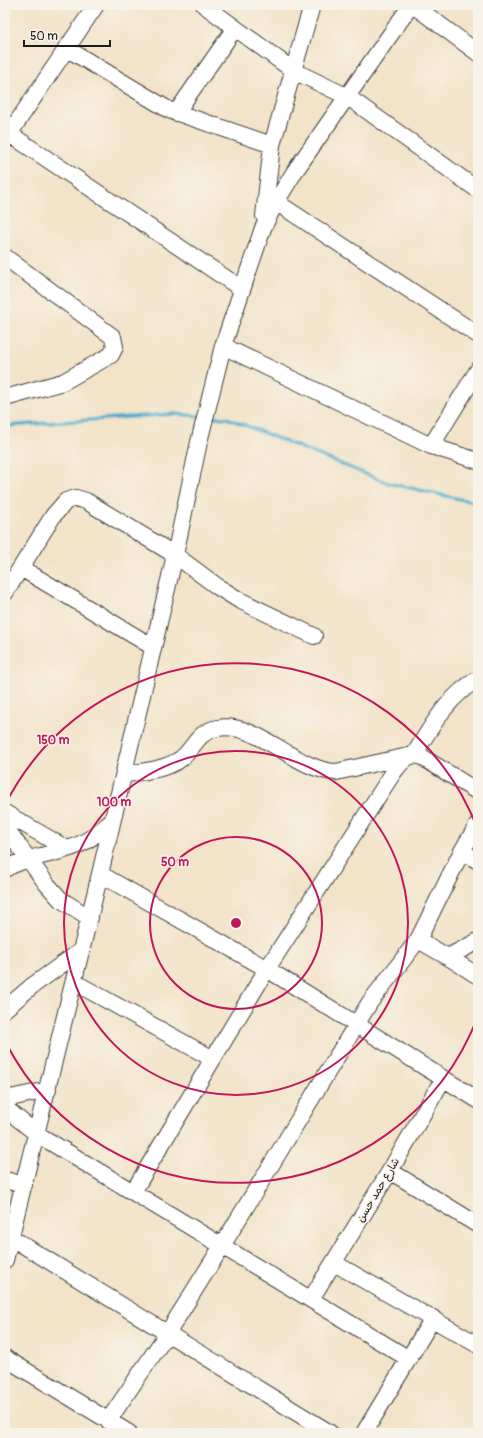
<svg xmlns="http://www.w3.org/2000/svg" width="483" height="1438" font-family="Pangolin,'Playpen Sans Arabic',sans-serif">
<style>
.lines{fill:none;stroke-linecap:round;stroke-linejoin:round}
.stream{stroke:#4cadcb;stroke-width:3.5}
.minor-casing{stroke:#3c3a36;stroke-width:18}
.minor{stroke:#fff;stroke-width:16}
.ring{fill:none;stroke:#c2185b;stroke-width:2}
.labels{text-anchor:middle;dominant-baseline:central;stroke-width:3;stroke-linejoin:round;paint-order:stroke}
.street-label{font-size:11px;fill:#1c1c1c;stroke:#f7f3e8}
.centre{fill:#c2185b;stroke:#f7f3e8;stroke-width:2}
.ring-label{font-size:12px;text-anchor:middle;font-weight:bold;fill:#c2185b;stroke:#f7f3e8;stroke-width:3;stroke-linejoin:round;paint-order:stroke}
</style>
<rect width="100%" height="100%" fill="#f7f3e8"/>
<filter id="ink" filterUnits="userSpaceOnUse"><feTurbulence type="fractalNoise" baseFrequency=".025" numOctaves="2"/><feDisplacementMap in="SourceGraphic" scale="8" xChannelSelector="R" yChannelSelector="G"/><feConvolveMatrix kernelMatrix="1 2 1 2 8 2 1 2 1" color-interpolation-filters="sRGB"/></filter>
<filter id="wash" filterUnits="userSpaceOnUse"><feTurbulence type="fractalNoise" baseFrequency=".012" numOctaves="4" result="noise"/><feDisplacementMap in="SourceGraphic" scale="16" xChannelSelector="R" yChannelSelector="G"/><feGaussianBlur stdDeviation="0.9" result="paint"/><feColorMatrix in="noise" values="0 0 0 0 0 0 0 0 0 0 0 0 0 0 0 0 0 1.4 0 .05"/><feComposite in="paint" operator="in"/></filter>
<g filter="url(#wash)">
<rect width="100%" height="100%" fill="#f3e3c8"/>
<g class="lines">
<path class="stream" d="M 210,417 L 227,418 L 388,483 L 478,503
M 5,426 L 174,414 L 201,416"/>
</g>
</g>
<g filter="url(#ink)">
<g class="lines">
<g class="minor-casing">
<path id="minor" d="M 204,5 L 294,71 L 348,97 L 478,190
M 413,5 L 478,53
M 66,48 L 169,110 L 272,145
M 176,113 L 235,28
M 5,131 L 242,289
M 5,140 L 96,5
M 276,202 L 478,335
M 264,216 L 272,145 L 312,5
M 5,257 L 113,337 L 115,347 L 111,355 L 63,382 L 5,398
M 223,346 L 431,446 L 478,461
M 431,446 L 478,370
M 21,568 L 153,647
M 5,593 L 53,516 L 66,501 L 76,498 L 86,501 L 175,555 L 218,587 L 239,600 L 314,636
M 414,755 C 431,727 448,696 478,679
M 124,775 C 142,771 164,770 179,760 C 194,751 195,732 218,728 C 257,721 297,771 336,772 L 408,756
M 5,813 L 67,849 C 86,844 98,833 112,821
M 5,827 L 46,883 L 60,899 L 90,918
M 462,851 L 478,861
M 5,869 C 23,858 47,856 67,849
M 100,874 L 267,969 L 478,1100
M 418,940 L 448,957 L 478,941
M 448,957 L 478,976
M 74,982 L 213,1059
M 5,1009 L 32,986 L 82,950
M 5,1099 L 48,1090
M 5,1108 L 37,1134 L 409,1359
M 390,1171 L 478,1225
M 5,1180 L 24,1185
M 133,1192 L 267,969 L 393,773 C 401,763 408,751 422,757 L 478,792
M 10,1237 L 330,1433
M 5,1260 L 100,874 L 175,555 L 199,442 L 223,346 L 263,228 L 276,202 L 295,171 L 411,5
M 334,1263 L 478,1345
M 311,1299 L 390,1171 L 443,1079
M 5,1358 L 129,1433
M 108,1421 L 167,1334 L 222,1246 L 370,1002 L 418,940 L 462,851 L 478,824
M 364,1433 L 433,1318"/>
</g>
<use href="#minor" class="minor"/>
</g>
</g>
<g class="ring">
<circle cx="236" cy="923" r="86"/>
<circle cx="236" cy="923" r="172"/>
<path d="M478 1016A259 259 0 0 1 5 1041M5 805A259 259 0 0 1 478 830"/>
</g>
<g class="labels">
<g class="street-label">
<text transform="translate(378 1190) rotate(-59)">شارع حمد حسن</text>
</g>
</g>
<circle cx="236" cy="923" r="6" class="centre"/>
<g class="ring-label">
<text x="53" y="744">150 m</text>
<text x="114" y="806">100 m</text>
<text x="175" y="866">50 m</text>
</g>
<rect width="483" height="1438" fill="none" stroke="#f7f3e8" stroke-width="20"/>
<path d="M24 40v6h86v-6" fill="none" stroke="#1c1c1c" stroke-width="2"/>
<text x="30" y="40" font-size="12" fill="#1c1c1c" stroke="#f7f3e8" stroke-width="3" paint-order="stroke">50 m</text>
</svg>
